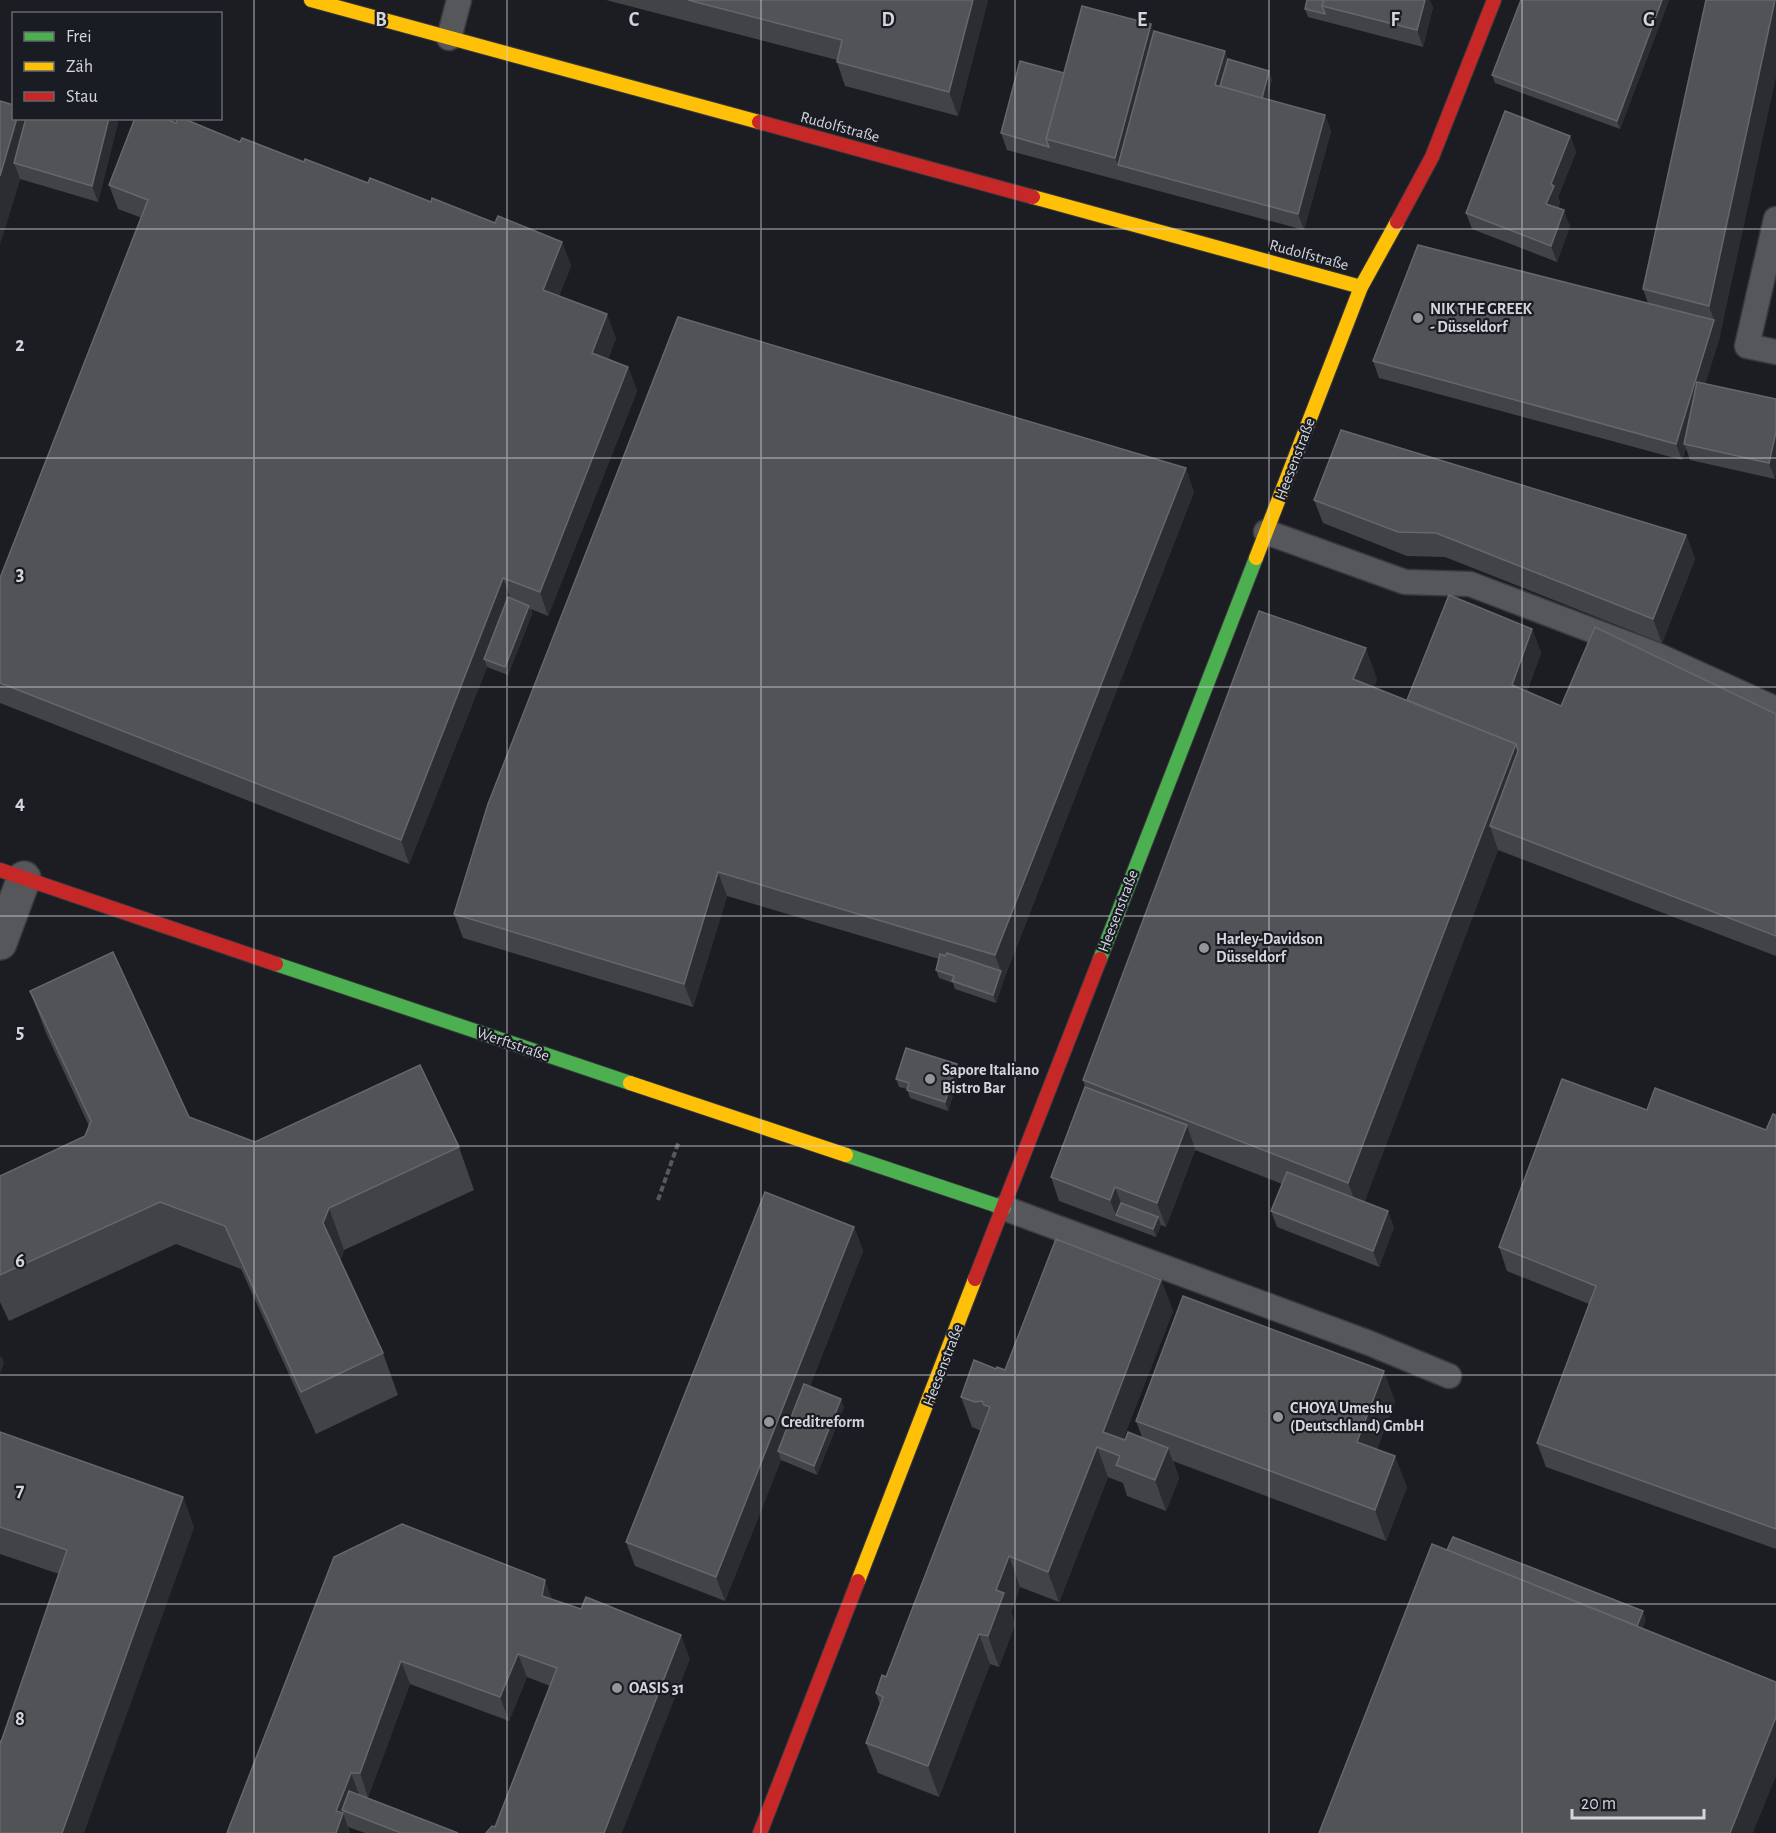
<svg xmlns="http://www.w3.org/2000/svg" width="1776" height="1833" font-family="'Alegreya Sans',sans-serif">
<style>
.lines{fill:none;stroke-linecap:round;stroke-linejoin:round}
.lane-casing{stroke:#38383d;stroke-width:27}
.street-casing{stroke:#38383d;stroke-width:36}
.fast-casing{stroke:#38383d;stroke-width:16}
.slow-casing{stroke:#38383d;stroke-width:16}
.jam-casing{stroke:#38383d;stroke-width:16}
.path{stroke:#58585c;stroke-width:4;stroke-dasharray:6 3;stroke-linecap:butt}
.lane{stroke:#56575b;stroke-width:24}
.street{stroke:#56575b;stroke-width:33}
.fast{stroke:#4caf50;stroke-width:14}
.slow{stroke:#ffc107;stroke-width:14}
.jam{stroke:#c62828;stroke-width:14}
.wall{fill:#414346}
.shaded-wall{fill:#2c2d31}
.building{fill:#515356;stroke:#66676b;stroke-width:1.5}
.grid{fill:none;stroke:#d5d6dc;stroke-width:1.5;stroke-opacity:0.55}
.poi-dot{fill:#94959b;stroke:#1a1c24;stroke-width:2}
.labels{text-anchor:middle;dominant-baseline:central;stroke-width:4.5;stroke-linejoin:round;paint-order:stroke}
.street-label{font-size:16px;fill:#d5d6dc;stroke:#1a1c24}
.poi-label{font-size:16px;font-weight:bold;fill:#d5d6dc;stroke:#1a1c24;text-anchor:start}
.grid-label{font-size:20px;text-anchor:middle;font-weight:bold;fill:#d5d6dc;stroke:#1a1c24;stroke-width:4.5;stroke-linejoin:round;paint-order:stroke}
</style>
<rect width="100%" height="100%" fill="#1c1d22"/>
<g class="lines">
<defs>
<g id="lane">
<polyline points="449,38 459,0"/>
<polyline points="1776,219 1747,346 1776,352"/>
<polyline points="1266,532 1405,582 1470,584 1657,655 1776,709"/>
<polyline points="1004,1208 1369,1343 1449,1376"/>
</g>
<polyline id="street" points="0,943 24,878"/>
<g id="fast">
<polyline points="1100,959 1256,558"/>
<polyline points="276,964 630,1083"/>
<polyline points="846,1155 1004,1208"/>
</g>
<g id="slow">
<polyline points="311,0 759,122"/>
<polyline points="1033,197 1361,287"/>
<polyline points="1256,558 1361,287 1397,222"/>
<polyline points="630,1083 846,1155"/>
<polyline points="858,1581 975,1279"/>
</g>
<g id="jam">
<polyline points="759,122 1033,197"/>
<polyline points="1397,222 1432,157 1494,0"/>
<polyline points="0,870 276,964"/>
<polyline points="975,1279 1100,959"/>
<polyline points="760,1833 858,1581"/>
</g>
</defs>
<use href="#lane" class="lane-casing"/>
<use href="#street" class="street-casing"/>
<use href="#fast" class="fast-casing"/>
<use href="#slow" class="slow-casing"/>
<use href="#jam" class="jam-casing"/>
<polyline class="path" points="658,1200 679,1141"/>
<use href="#lane" class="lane"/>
<use href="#street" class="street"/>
<use href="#fast" class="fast"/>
<use href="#slow" class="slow"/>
<use href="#jam" class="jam"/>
</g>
<g class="wall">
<polygon points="606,0 988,0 958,116 845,86 837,62 837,60"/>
<polygon points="1307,0 1433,7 1423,47 1308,17 1305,9"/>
<polygon points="1669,0 1620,129 1495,83 1492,75"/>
<polygon points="1706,0 1720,336 1705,384 1776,399 1775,479 1690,460 1686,448 1682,460 1379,378 1373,361 1648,303 1643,289"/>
<polygon points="1154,31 1228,59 1272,79 1267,99 1325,115 1331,131 1304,230 1007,150 1001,133 1064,73"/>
<polygon points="14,118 25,118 26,121 118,122 98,202 20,179 0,244"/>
<polygon points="176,123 240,142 368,183 431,202 495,223 562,242 571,266 559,296 616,338 608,359 628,367 637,391 548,616 531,609 532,614 508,675 487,667 409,864 0,703 0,578 142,218 118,209 109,185"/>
<polygon points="1570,136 1576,152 1558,197 1560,202 1558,208 1570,226 1557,262 1472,229 1466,213"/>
<polygon points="1194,492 1004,979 996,1003 955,989 953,983 939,978 936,970 939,959 727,896 693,1007 463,938 454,914"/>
<polygon points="1314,500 1686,535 1695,559 1662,643 1445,557 1407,556 1323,523"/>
<polygon points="1532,629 1541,653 1527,691 1561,706 1776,714 1776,956 1498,850 1364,1202 1394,1227 1379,1267 1277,1227 1271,1211 1282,1184 1195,1150 1166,1227 1161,1225 1156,1237 1059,1201 1051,1177 1085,1087 1083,1080 1377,679 1374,687 1407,700"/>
<polygon points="30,991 189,1117 255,1142 459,1147 474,1190 344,1250 340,1261 383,1353 398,1395 316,1434 241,1269 176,1244 9,1321 0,1302 0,1176 85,1136 89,1126 46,1033"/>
<polygon points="960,1072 948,1111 910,1098 907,1089 899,1087 896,1079"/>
<polygon points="1647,1110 1766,1130 1776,1115 1776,1549 1546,1467 1537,1443 1589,1304 1507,1271 1499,1247"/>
<polygon points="854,1227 863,1251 810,1386 844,1407 817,1475 781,1460 725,1601 635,1566 626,1542"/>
<polygon points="1161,1280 1173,1311 1123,1439 1142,1437 1136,1421 1395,1401 1377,1449 1407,1487 1386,1541 1173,1461 1179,1478 1166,1511 1127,1496 1123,1483 1108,1477 1059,1602 1020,1587 1011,1612 1015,1624 999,1667 990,1664 939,1797 878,1773 866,1743 880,1705 876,1693 886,1677 981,1431 972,1427 961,1397 996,1369 1005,1370"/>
<polygon points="0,1432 183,1497 194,1528 1,1742 59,1574 0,1554"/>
<polygon points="334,1557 552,1600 690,1659 495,1827 550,1686 527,1677 509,1721 410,1684 368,1797 366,1797 458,1833 365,1833 348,1827 350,1833 227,1833"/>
</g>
<g class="shaded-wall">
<polygon points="973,0 988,0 958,116 949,92"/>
<polygon points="1425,0 1430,0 1433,7 1423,47 1417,30"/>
<polygon points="1662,0 1669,0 1620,129 1617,121"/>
<polygon points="1775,0 1776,0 1776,77 1720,336 1687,444 1684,444 1686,448 1682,460 1676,444 1714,320 1709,306"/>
<polygon points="1151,24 1159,48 1118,165 1115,158"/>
<polygon points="1225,51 1231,67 1218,93 1215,85"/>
<polygon points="1269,71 1272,79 1263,113 1260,105"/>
<polygon points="1325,115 1331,131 1304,230 1298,214"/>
<polygon points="17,118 25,118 32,138 14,163 20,179 0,244 0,176"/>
<polygon points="109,118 116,118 118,122 98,202 92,186"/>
<polygon points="1570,136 1576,152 1558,197 1560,202 1552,220 1546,204 1551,184"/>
<polygon points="1564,210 1570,226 1557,262 1551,246"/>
<polygon points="562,242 571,266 552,313 543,290"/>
<polygon points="607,314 616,338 601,377 592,353"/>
<polygon points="628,367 637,391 548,616 540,592"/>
<polygon points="1776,432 1776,475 1775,479 1769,463"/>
<polygon points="1186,468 1194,492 1004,979 996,1003 993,995 1001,971 995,955"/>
<polygon points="1686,535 1695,559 1662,643 1653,619"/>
<polygon points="503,578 512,602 484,659 487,667 409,864 401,840"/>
<polygon points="529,606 532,614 508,675 505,667"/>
<polygon points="1532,629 1541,653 1521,709 1512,685"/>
<polygon points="1366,648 1377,679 1364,709 1353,679"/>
<polygon points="1516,744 1527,775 1490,826 1498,850 1360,1214 1348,1183"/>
<polygon points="718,872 727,896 693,1007 684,984"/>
<polygon points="957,1064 960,1072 948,1111 945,1102"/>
<polygon points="1187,1125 1195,1149 1166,1227 1157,1203"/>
<polygon points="1115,1187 1124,1211 1116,1215 1110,1200"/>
<polygon points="329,1208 344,1250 338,1266 323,1223"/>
<polygon points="1388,1211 1394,1227 1379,1267 1373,1251"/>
<polygon points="1158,1217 1161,1225 1156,1237 1153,1229"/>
<polygon points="854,1227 863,1251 783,1454 778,1451 781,1460 725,1601 716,1577"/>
<polygon points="1161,1280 1173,1311 1117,1455 1103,1432"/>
<polygon points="1,1355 4,1363 0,1374 0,1358"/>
<polygon points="1384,1371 1395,1401 1368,1473 1357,1442"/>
<polygon points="841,1399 844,1407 817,1475 814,1466"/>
<polygon points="1097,1447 1108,1477 1059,1602 1048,1572"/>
<polygon points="1168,1448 1179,1478 1166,1511 1155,1480"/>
<polygon points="1395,1456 1407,1487 1386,1541 1375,1510"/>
<polygon points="183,1497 194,1528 84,1833 62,1833"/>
<polygon points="1009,1556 1020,1587 1011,1612 1015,1624 999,1667 988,1636 996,1590"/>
<polygon points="545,1580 554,1604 542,1596"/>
<polygon points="1643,1611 1646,1620 1633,1651 1630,1643"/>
<polygon points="979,1634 990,1664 939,1797 928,1766"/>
<polygon points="681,1635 690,1659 622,1833 604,1833"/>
<polygon points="518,1654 527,1677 509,1721 500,1697"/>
<polygon points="401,1661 410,1684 368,1797 360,1773"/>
<polygon points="1776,1717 1776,1776 1753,1833 1730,1833"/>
<polygon points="351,1773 360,1797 342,1810 350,1833 336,1833 336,1811"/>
</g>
<g class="building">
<polygon points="688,0 973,0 949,92 837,62 842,40"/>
<polygon points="1307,0 1324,0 1322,6 1325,14 1305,9"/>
<polygon points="1324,0 1425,0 1417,30 1322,6"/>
<polygon points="1521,0 1662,0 1617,121 1492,75"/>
<polygon points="1706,0 1775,0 1709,306 1643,289"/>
<polygon points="1082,6 1151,24 1115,158 1046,139"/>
<polygon points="1154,31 1225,51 1215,85 1325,115 1298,214 1118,165"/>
<polygon points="1228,59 1269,71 1262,98 1220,86"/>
<polygon points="1020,61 1064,73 1046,139 1049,147 1001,133"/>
<polygon points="0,101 14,105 14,118 17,118 0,176"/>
<polygon points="1505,111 1570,136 1551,184 1554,186 1546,204 1564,210 1551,246 1466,213"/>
<polygon points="26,118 109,118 92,186 14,163"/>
<polygon points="135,118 164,118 176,123 178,118 182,118 240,142 242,138 304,162 305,159 368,183 370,178 431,202 432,198 495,223 498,216 562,242 543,290 607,314 592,353 628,367 540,592 503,578 401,840 0,683 0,578 148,200 109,185"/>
<polygon points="1418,245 1714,320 1676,444 1373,361"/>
<polygon points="678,317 1186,468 995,955 718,872 684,984 454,914 488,804"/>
<polygon points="1697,382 1776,399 1776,432 1769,463 1684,444"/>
<polygon points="1341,430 1686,535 1653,619 1436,533 1398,532 1314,500"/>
<polygon points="1449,595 1532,629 1512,685 1561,706 1595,627 1776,714 1776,936 1490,826 1518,751 1516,744 1407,700"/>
<polygon points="508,597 529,606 505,667 484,659"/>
<polygon points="1259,611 1366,648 1353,679 1516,744 1348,1183 1083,1080"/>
<polygon points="113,952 189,1117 255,1142 420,1065 459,1147 329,1208 323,1223 383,1353 301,1392 225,1226 160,1202 0,1275 0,1176 85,1136 91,1121 30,991"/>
<polygon points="947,953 1001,971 993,995 952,981 954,976 936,970 940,954 945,956"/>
<polygon points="906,1048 957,1064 945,1102 907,1090 909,1083 896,1079"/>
<polygon points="1562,1079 1647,1110 1655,1088 1766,1130 1773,1114 1776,1115 1776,1529 1537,1443 1596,1286 1499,1247"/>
<polygon points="1085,1087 1187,1125 1157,1203 1115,1187 1110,1200 1051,1177"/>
<polygon points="1287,1172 1388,1211 1373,1251 1271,1211"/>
<polygon points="765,1192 854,1227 716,1577 626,1542"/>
<polygon points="1121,1203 1158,1217 1153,1229 1116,1215"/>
<polygon points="1056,1239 1161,1280 1103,1432 1125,1440 1128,1432 1168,1448 1155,1480 1116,1465 1120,1456 1097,1447 1048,1572 1009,1556 996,1590 1004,1593 988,1636 979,1634 928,1766 866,1743 883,1697 876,1693 882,1675 886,1677 990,1407 984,1405 982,1401 975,1402 961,1397 974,1360 996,1369 997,1367 1005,1370"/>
<polygon points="1183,1296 1384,1371 1357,1442 1395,1456 1375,1510 1136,1421"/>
<polygon points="804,1384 841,1399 814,1466 778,1451"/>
<polygon points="0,1432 183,1497 62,1833 0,1833 0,1741 1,1742 67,1550 0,1527"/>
<polygon points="402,1524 545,1580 542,1596 581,1609 586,1597 681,1635 604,1833 486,1833 492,1826 495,1827 557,1668 518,1654 500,1697 401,1661 360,1773 351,1773 336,1811 343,1813 336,1833 227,1833 334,1557"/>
<polygon points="1453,1537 1643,1611 1637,1626 1447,1550"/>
<polygon points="1432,1544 1776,1682 1776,1717 1730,1833 1319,1833"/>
<polygon points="349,1791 458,1833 401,1833 342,1810"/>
</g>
<path class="grid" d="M254,0V1833M507,0V1833M761,0V1833M1015,0V1833M1269,0V1833M1522,0V1833M0,229H1776M0,458H1776M0,687H1776M0,916H1776M0,1146H1776M0,1375H1776M0,1604H1776"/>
<g class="poi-dot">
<circle cx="1418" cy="318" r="6"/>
<circle cx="1204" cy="948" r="6"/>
<circle cx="930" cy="1079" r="6"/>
<circle cx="1278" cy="1417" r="6"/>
<circle cx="769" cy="1422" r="6"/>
<circle cx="617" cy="1688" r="6"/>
</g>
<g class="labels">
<g class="street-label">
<text transform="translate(840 127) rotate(15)">Rudolfstraße</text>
<text transform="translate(1309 255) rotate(15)">Rudolfstraße</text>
<text transform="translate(1295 459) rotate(-69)">Heesenstraße</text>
<text transform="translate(1118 911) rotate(-69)">Heesenstraße</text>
<text transform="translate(513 1044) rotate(19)">Werftstraße</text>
<text transform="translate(943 1365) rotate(-69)">Heesenstraße</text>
</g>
<g class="poi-label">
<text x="1430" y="309">NIK THE GREEK<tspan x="1430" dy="18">- Düsseldorf</tspan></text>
<text x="1216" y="939">Harley-Davidson<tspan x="1216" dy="18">Düsseldorf</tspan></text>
<text x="942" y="1070">Sapore Italiano<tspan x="942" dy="18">Bistro Bar</tspan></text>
<text x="1290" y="1408">CHOYA Umeshu<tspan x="1290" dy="18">(Deutschland) GmbH</tspan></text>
<text x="781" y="1422">Creditreform</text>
<text x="629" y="1688">OASIS 31</text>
</g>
</g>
<g class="grid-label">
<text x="381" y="26">B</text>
<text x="634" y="26">C</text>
<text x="888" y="26">D</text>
<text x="1142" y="26">E</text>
<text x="1395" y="26">F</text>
<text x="1649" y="26">G</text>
<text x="20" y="351">2</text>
<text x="20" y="580">3</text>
<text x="20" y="809">4</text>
<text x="20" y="1038">5</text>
<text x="20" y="1267">6</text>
<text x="20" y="1496">7</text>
<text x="20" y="1725">8</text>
</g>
<rect x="12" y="12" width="210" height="108" fill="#1a1c24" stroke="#65666e" stroke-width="1.5"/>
<rect x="24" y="32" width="30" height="9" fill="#4caf50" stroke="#65666e" stroke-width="1.5"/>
<text x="66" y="42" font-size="18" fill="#d5d6dc">Frei</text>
<rect x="24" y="62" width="30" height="9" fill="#ffc107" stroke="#65666e" stroke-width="1.5"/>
<text x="66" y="72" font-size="18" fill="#d5d6dc">Zäh</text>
<rect x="24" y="92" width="30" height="9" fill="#c62828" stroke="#65666e" stroke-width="1.5"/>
<text x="66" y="102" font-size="18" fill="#d5d6dc">Stau</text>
<path d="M1572 1809v9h132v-9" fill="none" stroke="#d5d6dc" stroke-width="3"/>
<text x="1581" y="1809" font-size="18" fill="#d5d6dc" stroke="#1a1c24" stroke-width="4.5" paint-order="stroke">20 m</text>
</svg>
